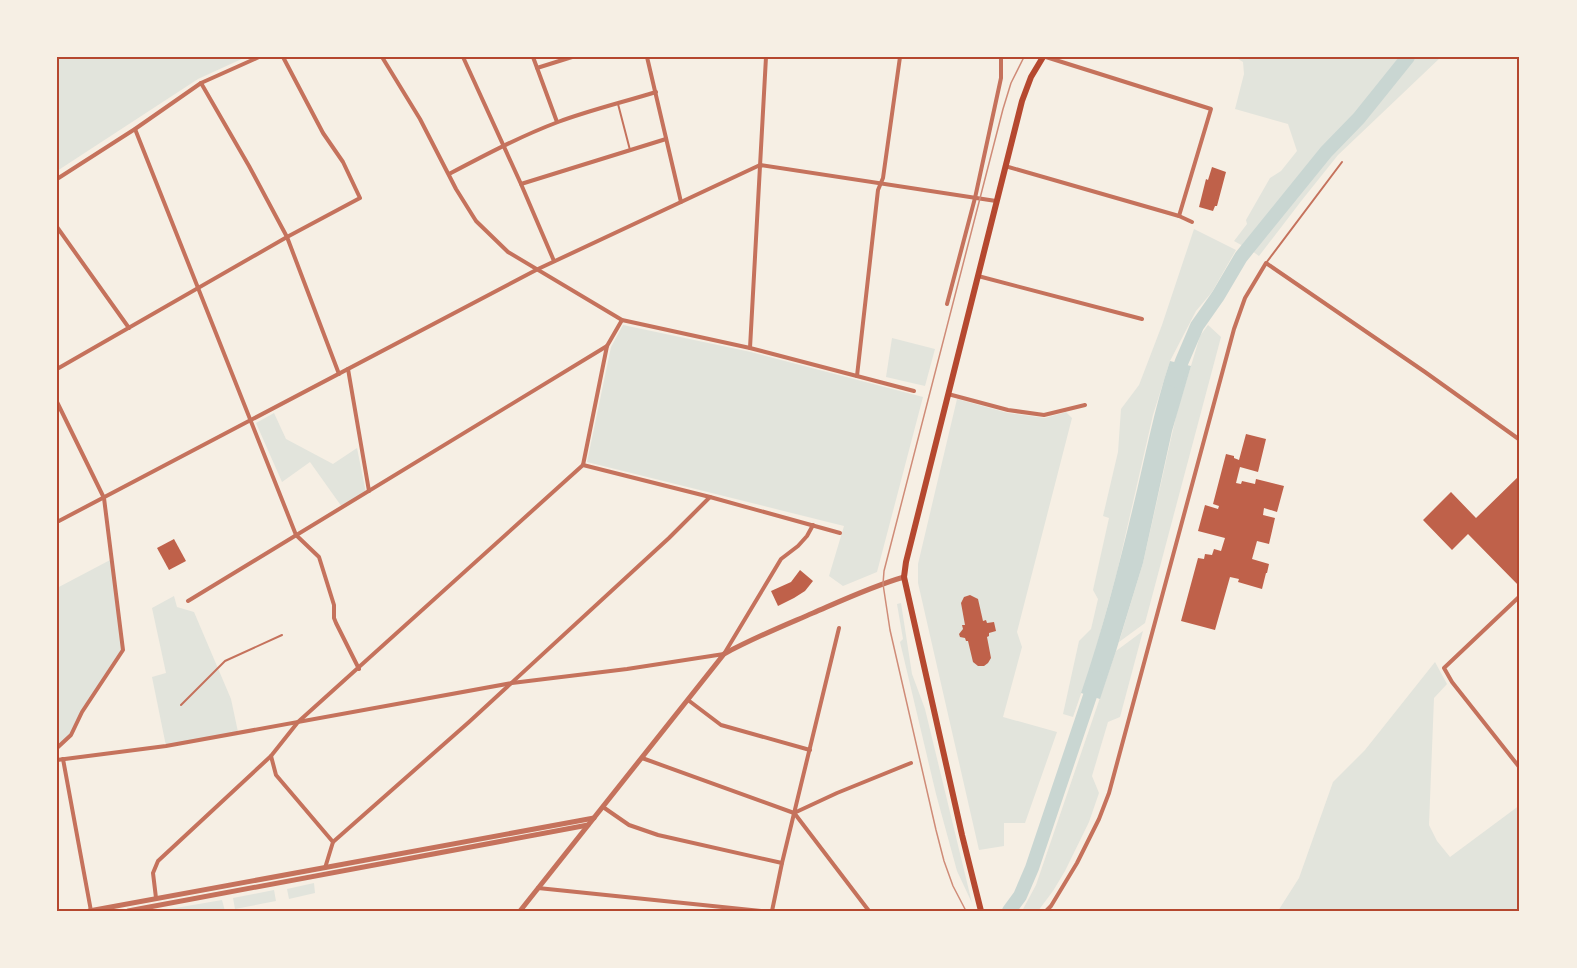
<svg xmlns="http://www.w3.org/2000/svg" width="1577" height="968" font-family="'Roboto Serif',serif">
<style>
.green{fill:#e2e4dc}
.water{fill:#c9d6d2}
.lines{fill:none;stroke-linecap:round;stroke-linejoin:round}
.river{stroke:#c9d6d2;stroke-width:14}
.building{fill:#bf614a}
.service{stroke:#c5725c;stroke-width:2}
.minor{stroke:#c5725c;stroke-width:4}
.tertiary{stroke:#c5725c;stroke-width:5}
.secondary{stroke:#b5482f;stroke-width:6}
.tram{stroke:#cf8b77;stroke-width:1.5}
.neatline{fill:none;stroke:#b5482f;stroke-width:2}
</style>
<rect width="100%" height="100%" fill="#f6efe4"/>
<g class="green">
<polygon points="57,57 246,57 198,79 57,171"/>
<polygon points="1235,57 1403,57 1368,102 1322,151 1243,246 1234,241 1247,224 1246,220 1270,178 1281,171 1297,151 1288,124 1235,109 1244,74 1243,62"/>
<path d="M1413,57H1441L1338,155L1302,200L1259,256L1252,251C1278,217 1305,184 1333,151C1360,120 1389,91 1413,57Z"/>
<polygon points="1194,229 1236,250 1212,292 1196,311 1170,361 1153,415 1117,572 1094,656 1073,717 1063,714 1079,641 1091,629 1098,599 1093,590 1109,518 1103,516 1118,452 1121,409 1139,385 1162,325"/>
<polygon points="623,325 751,352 923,397 877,572 843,586 829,576 844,526 587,462 611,347"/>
<polygon points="1208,325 1221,337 1145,623 1119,642 1143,563 1177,412 1200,336"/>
<polygon points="892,338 935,349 925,386 886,377"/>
<polygon points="957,399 1008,413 1045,418 1066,412 1072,418 1017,632 1022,647 1003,717 1057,732 1025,823 1004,823 1004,846 979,850 918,583 918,564"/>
<polygon points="274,413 286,439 333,464 357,448 366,493 342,507 310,462 282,482 256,423"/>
<polygon points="112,559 123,650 82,712 71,735 57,748 57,588"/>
<polygon points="174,596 177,607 194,612 231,699 238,732 166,746 152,677 166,673 152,608"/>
<polygon points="901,603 912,674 925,709 972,903 957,871 936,794 900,642 903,639 897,604"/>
<polygon points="1143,631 1120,717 1108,722 1092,776 1099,793 1089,822 1065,871 1053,891 1038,911 1022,911 1036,885 1116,651"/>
<polygon points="1435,662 1447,684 1434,698 1429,825 1437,841 1450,857 1520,805 1520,911 1278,911 1299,878 1333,782 1365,750"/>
<polygon points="314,883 315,893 289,899 287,889"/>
<polygon points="274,890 276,901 235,909 233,898"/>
<polygon points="222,900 225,911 158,911"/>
</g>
<path class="water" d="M1170,361L1191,366L1172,431L1143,563L1116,651L1100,699L1081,693C1102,632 1118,570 1133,507C1145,458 1154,409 1170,361Z"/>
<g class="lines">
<g class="river">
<polyline points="1175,381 1182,361 1197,326 1218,296 1241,257 1326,152 1359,118 1408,57"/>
<polyline points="1009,911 1020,896 1032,868 1096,678"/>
</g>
</g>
<g class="building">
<polygon points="1212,167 1226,172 1217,206 1215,206 1213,211 1199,207 1206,179 1208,180"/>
<polygon points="1246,434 1266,439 1258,472 1240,467 1236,483 1241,484 1242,481 1255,484 1256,479 1284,486 1277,512 1264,508 1263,515 1275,518 1269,544 1257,541 1252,559 1269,564 1267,573 1266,573 1262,589 1238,582 1239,579 1230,577 1215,630 1181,621 1198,558 1204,559 1205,554 1212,555 1214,549 1221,551 1225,538 1198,531 1205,505 1218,509 1219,506 1213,504 1226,454 1234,456 1234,458 1239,460"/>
<polygon points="1520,475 1520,587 1468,534 1452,550 1423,520 1451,492 1476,518"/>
<polygon points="174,539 186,561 169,570 157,548"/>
<polygon points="800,570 813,581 805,591 794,598 778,606 771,591 791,582"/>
<polygon points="970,595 978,599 983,621 986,620 987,623 994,622 996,631 989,633 989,636 987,637 991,658 988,663 984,666 978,666 973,662 968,641 966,641 965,638 960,637 959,634 963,629 962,625 965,625 961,603 964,597"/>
</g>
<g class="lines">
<g class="service">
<polyline points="618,104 630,150"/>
<polyline points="1266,263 1342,162"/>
<polyline points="181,705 225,661 282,635"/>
</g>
<g class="minor">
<polyline points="382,57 420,119 456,189 476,221 508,252 622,320 750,348 914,391"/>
<polyline points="463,57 521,184 554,261"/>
<polyline points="533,57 557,122"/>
<polyline points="647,57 681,202"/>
<polyline points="1046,57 1211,109 1179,216"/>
<polyline points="537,68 572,57"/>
<polyline points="201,83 249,166 287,237 339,374"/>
<polyline points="135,129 296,535 319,557 334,605 334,618 336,623 359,669"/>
<polyline points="1005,166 1179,216 1192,222"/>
<path d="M449,174C485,155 521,136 558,122C590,110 624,102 656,92"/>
<polyline points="57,179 135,129 201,83 259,57"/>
<polyline points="521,184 666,139"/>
<polyline points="57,227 129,328"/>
<polyline points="978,276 1142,319"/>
<polyline points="947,304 975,198 1001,78 1001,57"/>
<polyline points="750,348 766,57"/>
<polyline points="57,369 287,237 360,198 343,162 323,133 283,57"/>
<polyline points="348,369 369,491"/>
<polyline points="857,376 878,190 883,178 900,57"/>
<polyline points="948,394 1008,410 1044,415 1085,405"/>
<polyline points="57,402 104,498 123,650 82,712 71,735 57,748"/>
<polyline points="583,465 710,497 840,533"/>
<polyline points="583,465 607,346 622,320"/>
<polyline points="57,522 538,269 760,165 996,201"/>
<polyline points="1520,596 1444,668 1452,682 1520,768"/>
<polyline points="188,601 607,346"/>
<polyline points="688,700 721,725 810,750"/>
<polyline points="271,756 276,775 333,842"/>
<polyline points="642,758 794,813 837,793 911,763"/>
<polyline points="63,759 91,911"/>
<polyline points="57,760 166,746 512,683 627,669 724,654 781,559 798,546 807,536 813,525"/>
<polyline points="603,807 629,825 658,835 782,863"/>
<polyline points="795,814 869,911"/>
<polyline points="325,868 333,842 469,722 669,538 710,497"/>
<polyline points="538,888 761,911"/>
<polyline points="156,898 153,873 158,861 271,756 298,722 583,465"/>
<polyline points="772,911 782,863 839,628"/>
<polyline points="1046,911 1051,906 1077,863 1099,819 1109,793 1234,329 1245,298 1266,263 1425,372 1520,440"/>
</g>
<g class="tertiary">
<polyline points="89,911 594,818"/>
<polyline points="128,911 588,825"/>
<path d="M520,911L724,654C753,638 783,626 813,613C843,600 873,586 904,577"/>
</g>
<polyline class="secondary" points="981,911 962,835 904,577 906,562 1022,101 1031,77 1043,57"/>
<polyline class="tram" points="966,911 953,886 944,861 936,830 890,630 883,584 884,571 1003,109 1011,83 1024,57"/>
</g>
<rect width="1577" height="968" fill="none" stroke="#f6efe4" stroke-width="117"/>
<rect x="58" y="58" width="1460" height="852" class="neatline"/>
</svg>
